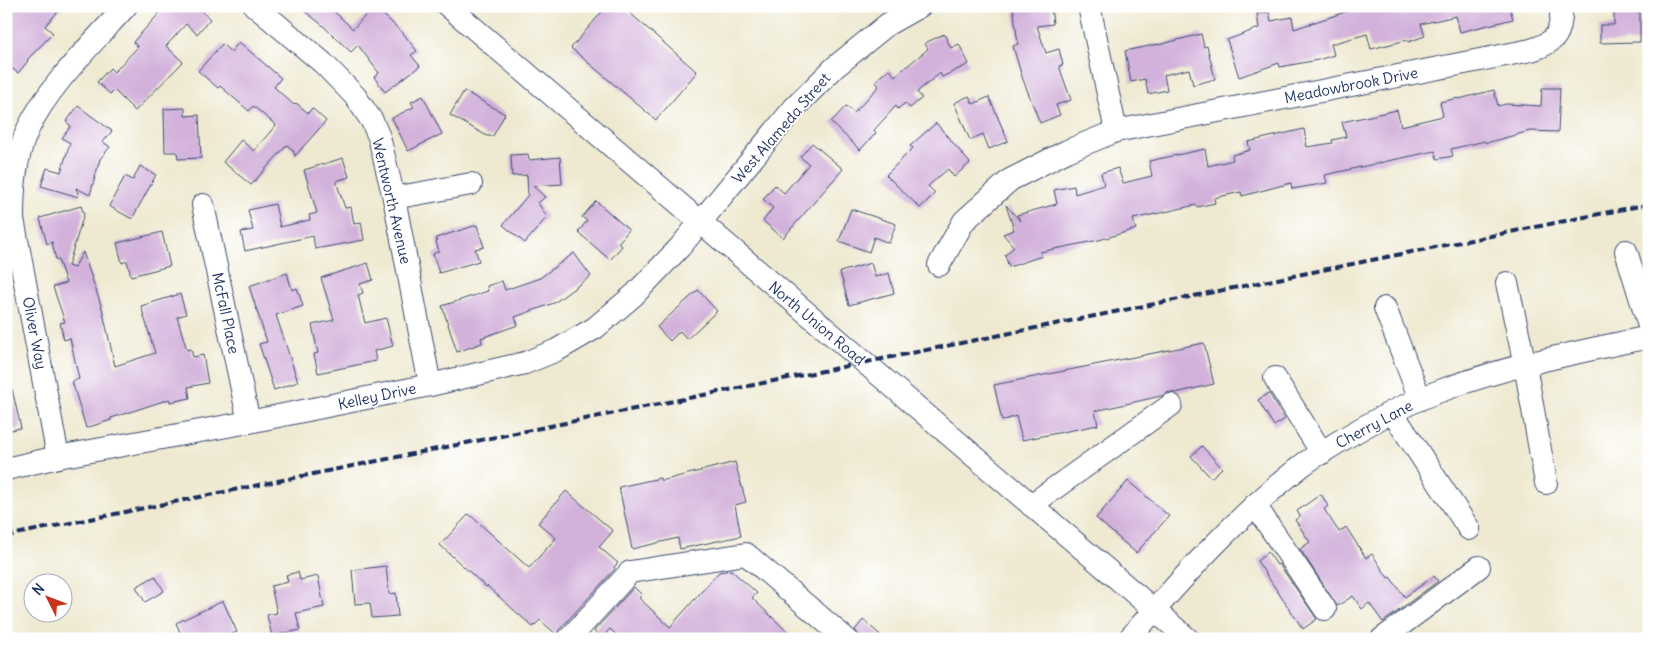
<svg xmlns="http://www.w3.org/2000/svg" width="1655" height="645" font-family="Delius,sans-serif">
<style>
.building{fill:#d2b1da}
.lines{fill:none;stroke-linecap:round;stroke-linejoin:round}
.minor-casing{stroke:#3b4b6f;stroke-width:24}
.minor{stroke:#fff;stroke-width:22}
.rail{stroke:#1b2f5e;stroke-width:4;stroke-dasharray:8 4;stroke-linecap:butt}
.labels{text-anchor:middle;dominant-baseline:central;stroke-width:4;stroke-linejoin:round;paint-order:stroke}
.street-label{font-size:15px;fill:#1b2f5e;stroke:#fff}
</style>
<rect width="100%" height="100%" fill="#fff"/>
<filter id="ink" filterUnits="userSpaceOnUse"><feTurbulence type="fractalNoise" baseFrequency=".02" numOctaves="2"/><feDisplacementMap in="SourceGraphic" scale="10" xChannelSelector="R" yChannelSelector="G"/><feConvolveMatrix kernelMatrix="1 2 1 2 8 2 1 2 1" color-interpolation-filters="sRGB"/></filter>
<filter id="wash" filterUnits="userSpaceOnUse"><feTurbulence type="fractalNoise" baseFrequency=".0096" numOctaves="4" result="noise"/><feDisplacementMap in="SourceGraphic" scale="20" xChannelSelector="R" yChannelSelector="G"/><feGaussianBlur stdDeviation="1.12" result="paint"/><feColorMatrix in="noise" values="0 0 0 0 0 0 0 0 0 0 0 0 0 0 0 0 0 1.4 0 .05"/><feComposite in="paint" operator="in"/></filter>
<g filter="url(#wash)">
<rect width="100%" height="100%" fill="#eee9d0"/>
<g id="blocks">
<g class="building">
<polygon points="16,6 63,6 45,26 53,33 27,60 28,61 18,73 13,69 6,76 6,17"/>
<polygon points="166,6 196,6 210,19 197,34 186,24 166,46 183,62 135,111 114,90 110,94 97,82 110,68 114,72 138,47 133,42"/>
<polygon points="298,6 328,6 353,29 374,6 403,33 417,51 411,55 420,66 385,92 374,77 379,73 358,45 351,52 321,24"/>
<polygon points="607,6 622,6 697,72 656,120 571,48"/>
<polygon points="1013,6 1051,6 1053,24 1037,26 1046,53 1059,49 1063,65 1059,66 1071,100 1056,105 1060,115 1040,123 1022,77 1013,46 1018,44"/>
<polygon points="1347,6 1509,6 1513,19 1460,32 1456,16 1421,24 1425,36 1408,42 1407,40 1371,49 1367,34 1331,44 1334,55 1318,60 1280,67 1279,63 1239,77 1227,40 1259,28 1257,14 1269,12 1271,21 1292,17 1294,29 1348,11"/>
<polygon points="1614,12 1640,12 1640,42 1600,43 1600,25 1614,25"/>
<polygon points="944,34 951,48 959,44 969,64 942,77 940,73 917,92 922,98 910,108 905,103 898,109 896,106 874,130 876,133 860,150 831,122 846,106 854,113 879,86 875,81 889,69 895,76 928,49 925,43"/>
<polygon points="1201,34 1204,47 1207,46 1215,79 1193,85 1189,69 1164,75 1167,90 1148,94 1145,79 1131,82 1125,51 1158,44 1158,45"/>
<polygon points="239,42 281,78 274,87 294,105 296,103 308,113 312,108 326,121 295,156 293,150 287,145 251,185 223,162 241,140 254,151 276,125 253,106 249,111 220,86 218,88 198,71 222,44 231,52"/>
<polygon points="1542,88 1560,88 1558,132 1530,131 1486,143 1485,141 1451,149 1453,156 1437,159 1435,151 1388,161 1325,175 1327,183 1292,189 1291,183 1242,196 1241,192 1214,198 1215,203 1197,207 1196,205 1133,219 1136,229 1099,240 1040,252 1042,256 1009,267 1005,255 1014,247 1003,234 1014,230 1006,205 1020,221 1017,215 1057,204 1054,190 1074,186 1075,194 1104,185 1101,173 1118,168 1123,183 1152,176 1149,161 1205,149 1208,166 1233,160 1232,155 1250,150 1248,142 1304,129 1307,147 1333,143 1332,140 1346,137 1342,122 1397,110 1401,126 1443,116 1440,102 1459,98 1459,99 1494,90 1498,106 1506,104 1541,106"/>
<polygon points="464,91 505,114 493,136 487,136 450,115"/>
<polygon points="423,96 442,134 408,151 392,118 414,107 411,102"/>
<polygon points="969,96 973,104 989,97 1008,141 989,149 983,134 970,140 954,103"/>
<polygon points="78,106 112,131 103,142 110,147 100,159 90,195 76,188 79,197 41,186 47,168 61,172 70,143 62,138 71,126 66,122"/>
<polygon points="185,108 185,116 199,115 201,158 178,159 177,152 165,152 164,109"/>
<polygon points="936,123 970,163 954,177 948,169 928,186 935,193 920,208 886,175 913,148 910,146"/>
<polygon points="812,143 843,169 783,238 763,221 773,208 763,199 775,185 784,193 809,164 800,157"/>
<polygon points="528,154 529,160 560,157 562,184 533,186 545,197 538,203 547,217 525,243 503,225 528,195 527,175 512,176 511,155"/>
<polygon points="343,158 349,177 336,181 345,208 351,207 354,224 361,222 364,240 315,249 313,236 245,251 241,232 253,230 248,210 275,204 280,227 310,220 309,215 317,213 304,170"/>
<polygon points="140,166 156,175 132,219 109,206 125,176 133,180"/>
<polygon points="596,201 629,230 618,243 622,246 610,260 578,232 587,221 582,217"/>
<polygon points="81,206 84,214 68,266 74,268 83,252 102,308 115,366 155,353 141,306 180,294 186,314 177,317 187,350 191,349 193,357 203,355 208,383 188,387 190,398 170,402 170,399 111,418 111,420 86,428 72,381 79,379 70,338 64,340 60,323 65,322 53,287 66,283 58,259 56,260 52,242 47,244 40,218"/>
<polygon points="851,209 896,224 889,243 874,237 869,252 839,241"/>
<polygon points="477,225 484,247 475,249 479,261 439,273 433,254 439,251 436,242 437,241 436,238"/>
<polygon points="162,232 170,266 131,276 127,261 122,263 117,243"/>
<polygon points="574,253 591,276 554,303 515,317 518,325 481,338 482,343 457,352 442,306 488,291 487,286 502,281 505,290 540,278"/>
<polygon points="368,263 373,280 360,284 363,293 358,295 365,323 386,318 393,346 374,351 376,361 318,373 314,354 318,353 312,325 334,320 321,278"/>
<polygon points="871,263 875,277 889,273 894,293 849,305 840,272"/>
<polygon points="287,273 292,290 297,288 303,306 276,315 298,382 274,390 259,344 267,342 249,286"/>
<polygon points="698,290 717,311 687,339 680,331 670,341 657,327"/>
<polygon points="1204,343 1214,384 1175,393 1169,392 1161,396 1095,411 1098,425 1022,440 1016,416 1002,421 994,385"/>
<polygon points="12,389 21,428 6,431 6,390"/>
<polygon points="1269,393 1285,419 1274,426 1258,400"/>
<polygon points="1202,446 1222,468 1211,478 1191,456"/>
<polygon points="735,462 746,502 735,505 741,536 680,549 678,538 632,549 619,487 660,478 661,481"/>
<polygon points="1128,481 1169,516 1136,553 1096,518"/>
<polygon points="566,491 613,531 599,547 618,563 614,567 615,569 559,630 557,635 540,620 533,627 487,586 486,587 440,545 469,514 529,568 556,538 538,523"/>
<polygon points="1321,494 1328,506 1324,509 1339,532 1346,527 1366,558 1372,554 1388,578 1390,577 1405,597 1434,576 1438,581 1383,622 1369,603 1362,609 1353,596 1337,606 1300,549 1310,542 1295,520 1300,516 1297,511"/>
<polygon points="1268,552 1277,565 1279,564 1317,619 1303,629 1257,561"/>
<polygon points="386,566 389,594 396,593 398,616 372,618 370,603 355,604 352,570"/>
<polygon points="731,570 757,593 752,598 795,639 621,639 610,629 601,639 594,631 634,587 642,595 639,598 670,627 719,572"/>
<polygon points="298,572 300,580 318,576 324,607 296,613 300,630 272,636 267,615 277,613 271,586 288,582 286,575"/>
<polygon points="155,576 164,591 145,602 136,587"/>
<polygon points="223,601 237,632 222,639 183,639 176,623"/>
<polygon points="863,620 885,639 862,639 855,630"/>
</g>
</g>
</g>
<g filter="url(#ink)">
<use href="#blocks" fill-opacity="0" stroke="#3b4b6f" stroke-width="1"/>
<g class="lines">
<defs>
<g id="minor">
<polyline points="255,6 323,63 355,96 372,121 379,137 394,198 430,385"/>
<polyline points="448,6 1188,639"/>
<polyline points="1089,6 1116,131"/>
<polyline points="394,198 471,184"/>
<polyline points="203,205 249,422"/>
<polyline points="1626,251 1649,326"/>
<path d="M939,265L964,221L1010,180L1067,151L1116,131L1531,50C1557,42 1562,33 1561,6"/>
<polyline points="1507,283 1525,365 1546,483"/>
<polyline points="1385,308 1420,399"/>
<polyline points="1275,378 1322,453"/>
<polyline points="1392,412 1469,529"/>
<path d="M58,457L13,219C13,189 15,157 28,129C48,86 94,42 126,6"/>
<polyline points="6,469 58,457 249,422 430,385 525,363 557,350 595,328 634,295 680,247 794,108 835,67 888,24 920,6"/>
<polyline points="1031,505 1171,405"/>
<polyline points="1255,505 1325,609"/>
<polyline points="569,639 630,572 746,554 846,639"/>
<path d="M1129,639C1182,578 1236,517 1300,467C1311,458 1323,452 1335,444C1368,424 1403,404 1440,391C1507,366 1578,352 1649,337"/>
<polyline points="1382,639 1479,567"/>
</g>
</defs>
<use href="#minor" class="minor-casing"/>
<use href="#minor" class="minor"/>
<polyline class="rail" points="6,536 1649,204"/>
</g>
</g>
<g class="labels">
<g class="street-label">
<text transform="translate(1351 85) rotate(-11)">Meadowbrook Drive</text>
<text transform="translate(781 128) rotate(-49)">West Alameda Street</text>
<text transform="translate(392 201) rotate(77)">Wentworth Avenue</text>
<text transform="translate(226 313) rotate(78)">McFall Place</text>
<text transform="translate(817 323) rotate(40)">North Union Road</text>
<text transform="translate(35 333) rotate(79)">Oliver Way</text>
<text transform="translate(377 396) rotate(-12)">Kelley Drive</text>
<text transform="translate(1374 424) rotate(-28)">Cherry Lane</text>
</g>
</g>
<rect width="1655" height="645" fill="none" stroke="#fff" stroke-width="25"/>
<g transform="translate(48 598) rotate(312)"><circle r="24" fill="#ffffff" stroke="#a4acbf"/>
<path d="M0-4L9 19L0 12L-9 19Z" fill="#c8321e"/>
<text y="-8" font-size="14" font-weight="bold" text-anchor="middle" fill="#1b2f5e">N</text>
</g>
</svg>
